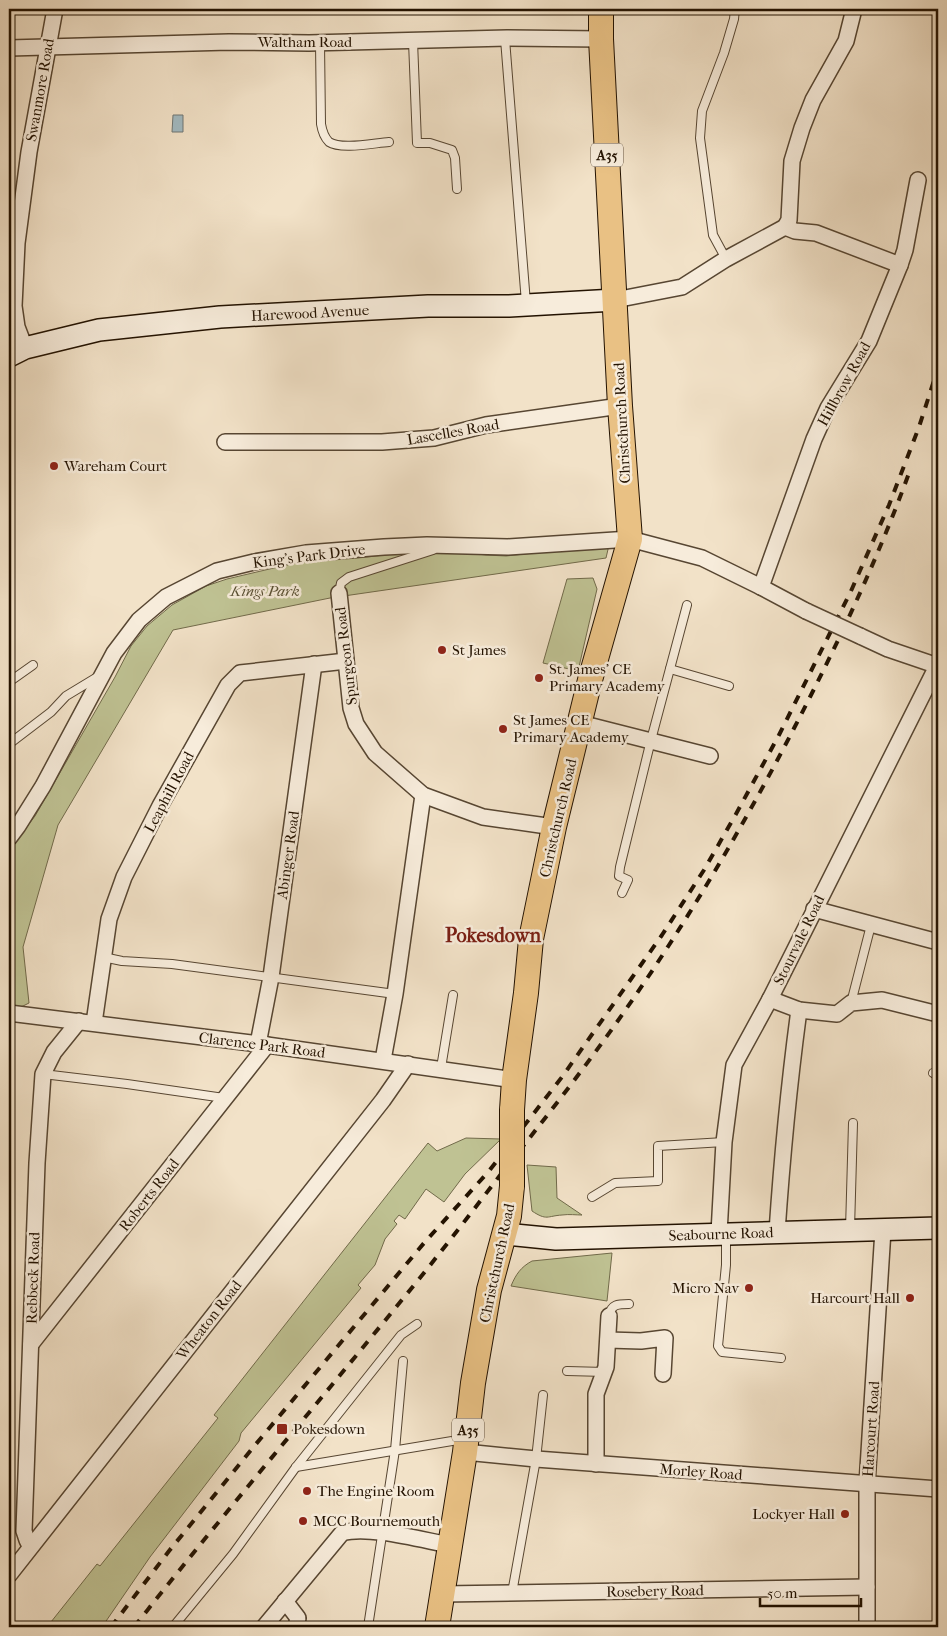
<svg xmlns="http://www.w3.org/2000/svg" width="947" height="1636" font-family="'IM FELL French Canon',serif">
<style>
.green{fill:#bfc293;stroke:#716a4a}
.water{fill:#a2bac1;stroke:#6f7774}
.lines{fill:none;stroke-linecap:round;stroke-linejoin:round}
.lane-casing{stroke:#574632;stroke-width:10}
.street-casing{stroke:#574632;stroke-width:18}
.secondary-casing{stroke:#231200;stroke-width:24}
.primary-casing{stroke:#231200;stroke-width:26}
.lane{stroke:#f7ecdb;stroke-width:8}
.street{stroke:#f7ecdb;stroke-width:15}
.secondary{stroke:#f7ecdb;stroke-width:21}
.primary{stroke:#e9c184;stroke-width:24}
.rail{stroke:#231200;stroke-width:4;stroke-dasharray:9 9;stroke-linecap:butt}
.street-bridge-casing{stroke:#574632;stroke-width:18;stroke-linecap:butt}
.primary-bridge-casing{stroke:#231200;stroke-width:26;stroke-linecap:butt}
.street-bridge{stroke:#f7ecdb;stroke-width:15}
.primary-bridge{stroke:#e9c184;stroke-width:24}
.poi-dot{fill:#8f2418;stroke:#f7ecdb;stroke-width:2}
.labels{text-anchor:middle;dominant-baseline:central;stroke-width:5;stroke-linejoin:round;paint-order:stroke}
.shield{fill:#f7ecdb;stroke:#635342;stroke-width:1}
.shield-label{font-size:14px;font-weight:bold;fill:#231200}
.street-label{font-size:15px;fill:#231200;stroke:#f7ecdb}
.poi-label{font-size:15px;fill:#231200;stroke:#f7ecdb;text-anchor:start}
.park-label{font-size:15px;font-style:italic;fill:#5a5033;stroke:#f7ecdb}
.district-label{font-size:20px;font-weight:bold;fill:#7a1f14;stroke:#f7ecdb}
</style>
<rect width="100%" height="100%" fill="#f2e2c8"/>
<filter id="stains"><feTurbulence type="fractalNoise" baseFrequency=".004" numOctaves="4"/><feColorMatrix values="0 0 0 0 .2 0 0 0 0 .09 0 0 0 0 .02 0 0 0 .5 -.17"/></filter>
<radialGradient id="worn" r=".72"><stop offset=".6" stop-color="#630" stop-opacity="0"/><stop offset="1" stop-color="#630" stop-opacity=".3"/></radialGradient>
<g class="green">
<polygon points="609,545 606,558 330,598 173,630 58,825 23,947 29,1003 9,1013 9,850 35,816 115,677 131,646 147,626 172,605 206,586 227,579 295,563 358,558 437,549 486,555 506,556"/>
<polygon points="593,578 597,589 578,671 543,663 567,579"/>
<polygon points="466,1138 501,1139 465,1174 444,1202 426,1189 405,1219 399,1215 394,1221 397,1224 385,1239 375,1265 358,1285 361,1288 241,1433 239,1441 150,1557 102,1627 47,1627 97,1564 100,1566 218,1418 214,1415 428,1143 437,1151"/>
<path d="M527,1165L556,1167L557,1198L582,1215C576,1215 569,1214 562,1215C547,1216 547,1221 532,1211Z"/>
<path d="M612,1253L607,1301L511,1286C516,1274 521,1267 532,1261Z"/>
</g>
<polygon class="water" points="173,115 183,115 183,132 172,132"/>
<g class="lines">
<defs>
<g id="lane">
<polyline points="505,39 526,303"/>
<polyline points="413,41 417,143 430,143 452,150 455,158 457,189"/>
<path d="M320,43L321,124C322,130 324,137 329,142C341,150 374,143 389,142"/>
<polyline points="726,259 713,235 700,138 702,111 724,53 734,19 735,9"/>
<polyline points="339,593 341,583 349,577 433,550"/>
<polyline points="670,669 729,686"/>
<polyline points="9,682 33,665"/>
<polyline points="9,744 51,712 66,696 99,676"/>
<polyline points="622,893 628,880 619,876 620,867 651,740 687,605"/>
<polyline points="103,957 122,961 172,964 395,994"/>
<polyline points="851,1003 871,925"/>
<polyline points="441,1068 453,995"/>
<polyline points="933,1073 938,1075"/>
<polyline points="43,1074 127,1084 224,1098"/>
<polyline points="592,1197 615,1183 658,1181 658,1146 724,1142"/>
<polyline points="850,1229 853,1123"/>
<polyline points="728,1235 726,1244 726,1265 718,1346 722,1352 781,1358"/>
<path d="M609,1316C611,1304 618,1304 629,1304"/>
<polyline points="567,1371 605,1372"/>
<polyline points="296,1467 464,1439"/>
<polyline points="512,1593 536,1459 543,1395"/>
<polyline points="173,1627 233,1554 296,1467 401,1335 417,1324"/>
<polyline points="368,1627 395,1450 403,1361"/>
</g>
<g id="street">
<polyline points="9,48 229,42 309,43 507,38 601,39"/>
<polyline points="785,227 795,231 816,233 900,265"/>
<polyline points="615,300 682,287 726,259 785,227 789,220 792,161 802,128 813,100 846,41 854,9"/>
<polyline points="25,348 17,327 14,306 17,243 29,152 55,9"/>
<polyline points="225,442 382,442 434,438 486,425 620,406"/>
<polyline points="761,587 814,439 828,408 869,341 900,265 905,250 918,180"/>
<polyline points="339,593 351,708 356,724 375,753 423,795 483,817 554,827"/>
<polyline points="860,636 888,649 938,666"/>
<polyline points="580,723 710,756"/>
<polyline points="9,838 18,826 43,786 114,653 139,620 166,597 217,571 254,562 306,553 384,547 427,545 508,547 630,539 702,558 761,587 806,611"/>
<polyline points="814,909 938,942"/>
<polyline points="770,999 799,1010 837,1014 851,1003 882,1000 938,1014"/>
<polyline points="9,1013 267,1045 514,1080"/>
<polyline points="94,1023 109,919 124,877 160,806 228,685 240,673 346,661"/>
<polyline points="258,1044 271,977 314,664"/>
<polyline points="383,1060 395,994 423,795"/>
<path d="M777,1232C782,1158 789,1084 799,1010"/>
<polyline points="719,1233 724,1142 734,1065 770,999 938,664"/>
<polyline points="608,1340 641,1341 665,1338 663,1374"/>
<polyline points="31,1344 267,1045"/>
<polyline points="465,1452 536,1459 938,1489"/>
<polyline points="596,1464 596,1394 606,1367 609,1316"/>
<polyline points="30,1546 27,1540 24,1531 37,1163 43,1074 54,1052 79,1021"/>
<polyline points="9,1575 383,1100 408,1064"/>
<polyline points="442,1594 867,1587"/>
<polyline points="285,1601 298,1618 296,1627"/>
<path d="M264,1627L342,1533C367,1525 422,1540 449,1545"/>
<polyline points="867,1627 867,1484 883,1230"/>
</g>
<g id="secondary">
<polyline points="9,356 25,348 99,330 220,317 428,306 509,306 615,300"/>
<polyline points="505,1234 556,1239 938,1228"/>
</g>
<g id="primary">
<polyline points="512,1110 514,1080 526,993 531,939 554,827 590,680 630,539 620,406 601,39 601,9"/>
<polyline points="437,1627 465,1452 473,1383 489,1290 509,1216 512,1186"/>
</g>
</defs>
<use href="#lane" class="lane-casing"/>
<use href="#street" class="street-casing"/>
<use href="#secondary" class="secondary-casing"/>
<use href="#primary" class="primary-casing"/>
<use href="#lane" class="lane"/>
<use href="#street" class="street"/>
<use href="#secondary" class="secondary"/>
<use href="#primary" class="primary"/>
<g class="rail">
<polyline points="111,1627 169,1551 256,1444 424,1243 489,1171 562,1077 662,935 704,870 736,814 779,735 851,591 889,505 919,427 938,368"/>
<path d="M134,1627C221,1517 312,1410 401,1301C435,1260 468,1217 501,1174C543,1121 585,1068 624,1012C694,912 755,806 810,697C847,624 881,550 909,473"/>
</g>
<defs>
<polyline id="street-bridge" points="806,611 860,636"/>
<polyline id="primary-bridge" points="512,1186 512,1110"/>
</defs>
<use href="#street-bridge" class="street-bridge-casing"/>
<use href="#primary-bridge" class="primary-bridge-casing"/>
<use href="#street-bridge" class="street-bridge"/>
<use href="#primary-bridge" class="primary-bridge"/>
</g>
<g class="poi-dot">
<circle cx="54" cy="466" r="5"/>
<circle cx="442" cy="650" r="5"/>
<circle cx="539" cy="678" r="5"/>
<circle cx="503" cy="729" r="5"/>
<circle cx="749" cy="1288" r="5"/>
<circle cx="910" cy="1298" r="5"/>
<rect x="276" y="1423" width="12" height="12" rx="2.5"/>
<circle cx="307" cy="1491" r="5"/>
<circle cx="845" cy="1514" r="5"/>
<circle cx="303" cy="1521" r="5"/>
</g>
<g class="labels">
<g class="shield">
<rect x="591" y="143.5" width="32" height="23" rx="4"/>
<rect x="452" y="1418.5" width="32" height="23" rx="4"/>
</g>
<g class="shield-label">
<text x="607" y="155">A35</text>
<text x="468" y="1430">A35</text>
</g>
<g class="street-label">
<text x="305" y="42">Waltham Road</text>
<text transform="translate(40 90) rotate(-80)">Swanmore Road</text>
<text transform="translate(310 313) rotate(-3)">Harewood Avenue</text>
<text transform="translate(844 384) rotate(-61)">Hillbrow Road</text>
<text transform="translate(622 423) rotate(-93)">Christchurch Road</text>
<text transform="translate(453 432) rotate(-10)">Lascelles Road</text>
<text transform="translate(309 556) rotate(-7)">King's Park Drive</text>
<text transform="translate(346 656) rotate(-97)">Spurgeon Road</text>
<text transform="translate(169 792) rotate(-62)">Leaphill Road</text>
<text transform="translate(558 818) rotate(-77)">Christchurch Road</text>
<text transform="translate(288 855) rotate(-82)">Abinger Road</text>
<text transform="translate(799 940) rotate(-64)">Stourvale Road</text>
<text transform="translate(262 1045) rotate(7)">Clarence Park Road</text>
<text transform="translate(149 1195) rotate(-52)">Roberts Road</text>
<text transform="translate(721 1234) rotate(-2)">Seabourne Road</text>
<text transform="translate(497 1263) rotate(-78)">Christchurch Road</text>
<text transform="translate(33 1278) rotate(-88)">Rebbeck Road</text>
<text transform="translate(209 1320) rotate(-52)">Wheaton Road</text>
<text transform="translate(871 1429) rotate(-86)">Harcourt Road</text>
<text transform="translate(701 1472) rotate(4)">Morley Road</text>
<text transform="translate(655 1591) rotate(-1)">Rosebery Road</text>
</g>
<g class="poi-label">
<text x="64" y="466">Wareham Court</text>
<text x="452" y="650">St James</text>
<text x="549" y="669">St. James' CE<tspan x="549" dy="17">Primary Academy</tspan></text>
<text x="513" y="720">St James CE<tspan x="513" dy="17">Primary Academy</tspan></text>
<text x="739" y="1288" text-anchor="end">Micro Nav</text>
<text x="900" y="1298" text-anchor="end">Harcourt Hall</text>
<text x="293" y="1429">Pokesdown</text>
<text x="317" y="1491">The Engine Room</text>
<text x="835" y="1514" text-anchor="end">Lockyer Hall</text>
<text x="313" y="1521">MCC Bournemouth</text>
</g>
<g class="park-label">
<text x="265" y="591">Kings Park</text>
</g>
<g class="district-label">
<text x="493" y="935">Pokesdown</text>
</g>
</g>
<rect width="947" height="1636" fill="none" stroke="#f2e2c8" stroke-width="30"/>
<rect x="10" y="10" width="927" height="1616" fill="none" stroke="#231200" stroke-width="2.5"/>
<rect x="15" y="15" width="917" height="1606" fill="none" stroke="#231200"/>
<path d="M760 1598v8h101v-8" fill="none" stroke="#231200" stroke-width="2.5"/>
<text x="767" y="1598" font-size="15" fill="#231200" stroke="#f7ecdb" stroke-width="4" paint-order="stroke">50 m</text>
<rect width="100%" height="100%" filter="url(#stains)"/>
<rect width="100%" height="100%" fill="url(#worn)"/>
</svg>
